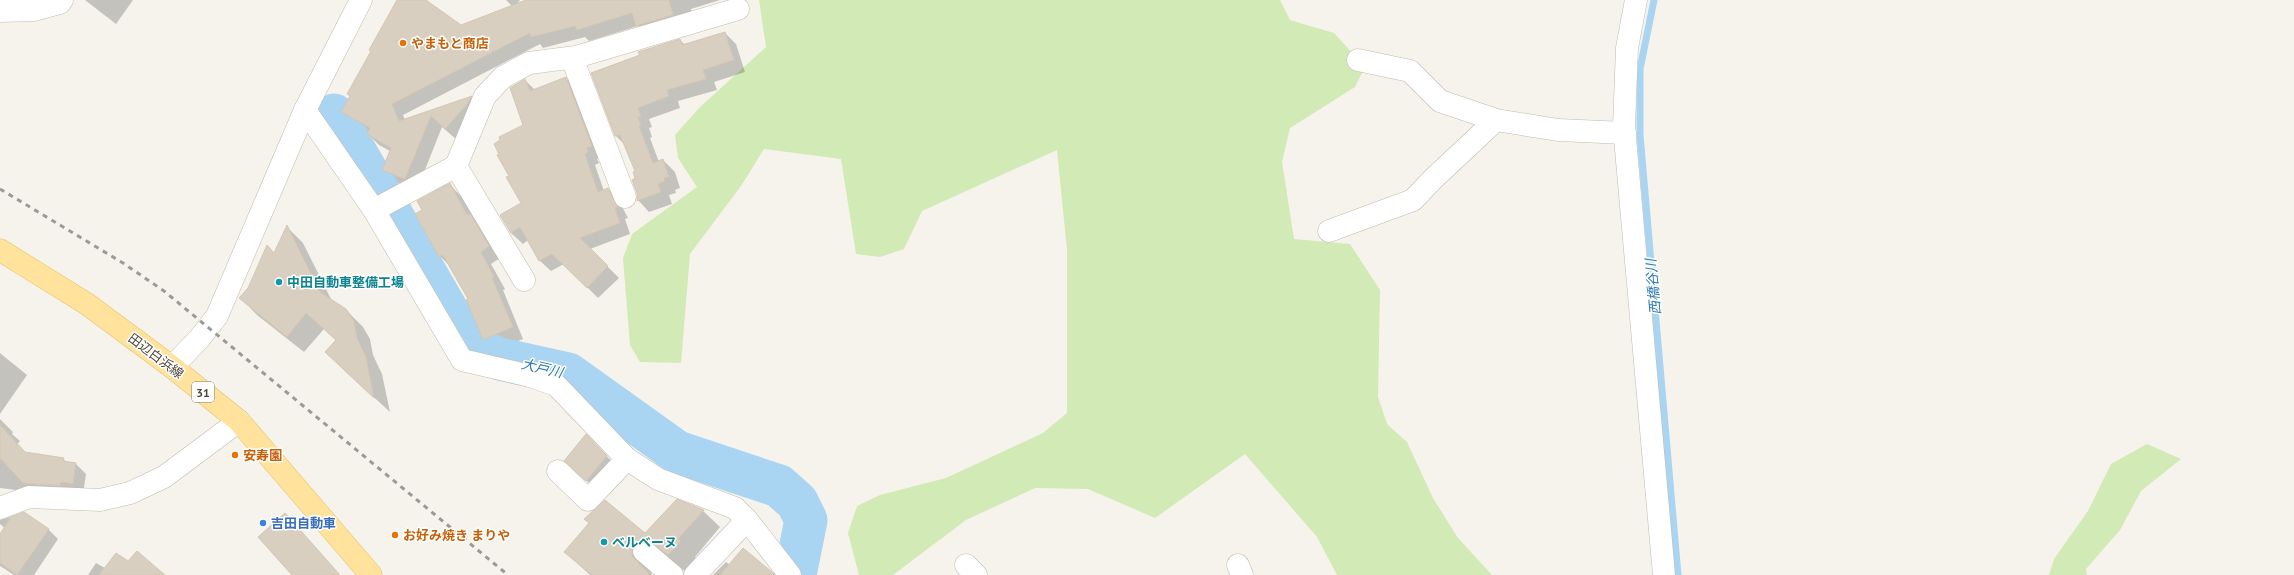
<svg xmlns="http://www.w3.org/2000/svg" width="2294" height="575" font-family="'PT Sans','Noto Sans JP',sans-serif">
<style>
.green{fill:#d2eab5}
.shadow{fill:#0003}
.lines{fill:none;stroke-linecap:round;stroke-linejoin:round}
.stream{stroke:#a9d4f2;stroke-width:7}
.river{stroke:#a9d4f2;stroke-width:43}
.building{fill:#d8cfc1;stroke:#d3c7b4}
.minor-casing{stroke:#c2bbae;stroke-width:23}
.major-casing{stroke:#e6c16a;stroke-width:23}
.minor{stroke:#fff;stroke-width:22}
.major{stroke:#ffe39c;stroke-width:22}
.rail{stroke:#9a9a9a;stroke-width:3;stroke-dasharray:5 5;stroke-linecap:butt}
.food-dot{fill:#e8710a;stroke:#fff;stroke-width:1.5}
.culture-dot{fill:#0f9aa8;stroke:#fff;stroke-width:1.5}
.shop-dot{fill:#3f7fe0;stroke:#fff;stroke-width:1.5}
.labels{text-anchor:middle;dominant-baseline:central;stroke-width:3;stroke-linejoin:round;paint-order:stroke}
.shield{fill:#fff;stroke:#817c74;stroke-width:1}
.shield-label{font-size:12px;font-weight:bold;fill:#4b4439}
.food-label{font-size:13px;font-weight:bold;fill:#c56008;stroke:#fff;text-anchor:start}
.culture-label{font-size:13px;font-weight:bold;fill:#0d838f;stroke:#fff;text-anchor:start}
.street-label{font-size:13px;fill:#4b4439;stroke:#fff}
.shop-label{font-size:13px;font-weight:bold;fill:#366cbe;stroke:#fff;text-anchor:start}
.water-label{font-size:14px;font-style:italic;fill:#2e7ab2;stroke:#fff}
</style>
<rect width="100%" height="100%" fill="#f6f3ec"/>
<g class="green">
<polygon points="759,0 1280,0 1290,20 1334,33 1365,67 1355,87 1290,128 1282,162 1294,239 1350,244 1380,290 1378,397 1387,424 1407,442 1433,498 1458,538 1492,575 1337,575 1317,537 1245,454 1155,518 1088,489 1035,488 966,520 893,575 859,575 848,533 857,506 880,495 946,478 1043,433 1067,413 1067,250 1057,150 922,211 904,249 880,257 856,254 841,159 764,149 741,186 690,254 681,363 640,362 630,345 623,258 632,234 697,187 678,158 675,135 699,108 766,47"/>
<polygon points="2147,444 2181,459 2141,491 2120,530 2086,569 2087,575 2049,575 2054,559 2088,511 2111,464"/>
</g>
<g class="shadow">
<polygon points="85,0 133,0 116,24"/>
<polygon points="398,0 419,0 461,26 512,6 506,0 520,0 516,5 531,0 720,0 691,9 692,12 648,37 638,26 589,41 585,37 543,48 540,44 403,115 405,120 471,97 482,108 457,140 442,127 417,190 394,181 383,170 390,151 379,145 368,134 369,132 353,123 342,112"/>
<polygon points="725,33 736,44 745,72 714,82 717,90 678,101 680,108 649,119 652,127 649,128 652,137 650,138 659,162 663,160 675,172 680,188 675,190 676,193 669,195 672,204 649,212 638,200 636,172 625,145 616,136 592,73 680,40 685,45"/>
<polygon points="566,78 577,89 603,157 597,159 599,163 595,165 604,191 608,189 619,201 628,218 625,219 630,234 590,249 619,278 598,298 564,264 551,271 539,260 528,240 523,244 511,233 522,204 510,176 524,125 525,80 535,90"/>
<polygon points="450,185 461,196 500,258 491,264 505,289 503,290 523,339 495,351 484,339 469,300 451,267 440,256 423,211"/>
<polygon points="287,227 303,243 332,301 346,310 363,327 370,339 373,355 382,374 390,412 342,368 337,341 324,329 304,352 257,315 241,298 274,254"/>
<polygon points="0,353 27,375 0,414"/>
<polygon points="0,419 13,432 12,434 20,441 17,444 25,453 63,459 68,463 76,464 86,474 83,494 49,494 0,488"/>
<polygon points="598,447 618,468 598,491 577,472"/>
<polygon points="702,510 720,527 695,557 697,560 686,572 664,556 649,567 652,575 590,575 565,552 645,534"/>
<polygon points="24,513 48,529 58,539 34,575 14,575 0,566 0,536 5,528 0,524 0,520"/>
<polygon points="726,562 730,565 772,575 713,575"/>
<polygon points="96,563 105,568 128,563 163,575 88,575"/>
</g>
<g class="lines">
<polyline class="stream" points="1654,0 1640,69 1640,135 1678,575"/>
<polyline class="river" points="334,115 467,345 500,359 568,374 677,452 779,486 797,502 806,520 795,575"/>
</g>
<g class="building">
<polygon points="397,0 426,0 461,25 526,0 669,0 673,15 636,26 632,13 577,30 575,26 531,37 530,33 392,104 399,121 472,96 468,103 445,129 431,116 405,179 382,170 391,148 367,134 370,128 341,112 350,96 347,94 371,51 369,50"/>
<polygon points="725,32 734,60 703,70 706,79 667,90 669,96 638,108 641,116 638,117 641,126 639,126 653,163 663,159 669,177 664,178 665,181 658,184 661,192 637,201 637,193 632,180 635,178 633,172 635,171 620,135 615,136 591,73 640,55 638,52 680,39 682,45"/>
<polygon points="566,77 592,146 587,148 588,152 585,154 598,192 608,188 618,207 615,208 620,223 580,238 608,266 587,288 552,254 539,261 520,227 511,233 500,215 521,203 506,177 509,176 497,155 499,154 494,144 500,140 499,137 523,125 510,88 525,79 530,91"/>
<polygon points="450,183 467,215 470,213 489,246 481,252 494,277 492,278 513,327 483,340 466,300 468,299 443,255 439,257 415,214 422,210 417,201"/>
<polygon points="287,225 320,292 346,309 354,321 357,338 366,357 374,398 325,352 336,340 306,313 287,337 239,298 248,288 267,245 274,253"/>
<polygon points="0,425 25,452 64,458 63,461 76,463 73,484 61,482 60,486 23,483 0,458"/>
<polygon points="586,434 607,456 586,481 564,461"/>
<polygon points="677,499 704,510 678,539 681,541 668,555 647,539 640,539 634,543 632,549 632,556 650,575 592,575 564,552 589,523 584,519 605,500 645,533"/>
<polygon points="24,512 49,529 17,575 0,563 0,534 11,517"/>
<polygon points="285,513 340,575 292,575 283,565 258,537"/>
<polygon points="743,548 772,572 774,575 720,575"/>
<polygon points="137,551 165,575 99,575 116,553 128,561"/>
</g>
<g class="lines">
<defs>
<g id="minor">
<polyline points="1636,0 1627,48 1624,127 1664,575"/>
<polyline points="0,11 34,10 60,3 62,0"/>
<polyline points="572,58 625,197"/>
<polyline points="1358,60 1410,71 1440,101 1496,120 1558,130 1625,133"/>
<polyline points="305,110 374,210 462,360 530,376 556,385 627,459 658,479 735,508 747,520 790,575"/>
<polyline points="456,166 524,280"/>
<polyline points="374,210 456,166 485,96 503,77 529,63 576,57 738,9"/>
<polyline points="1329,231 1413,200 1433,179 1496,120"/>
<polyline points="172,367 199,339 217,316 305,110 361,0"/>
<polyline points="558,471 588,500 627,459"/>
<polyline points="0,508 29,497 100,500 130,493 164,477 239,421"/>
<polyline points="644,551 672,575"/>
<polyline points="966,565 976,575"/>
<polyline points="1238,565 1242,575"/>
<polyline points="695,575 747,520"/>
</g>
<polyline id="major" points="0,250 87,304 172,367 239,421 371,575"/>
</defs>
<use href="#minor" class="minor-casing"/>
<use href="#major" class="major-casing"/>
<use href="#minor" class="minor"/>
<use href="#major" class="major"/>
<polyline class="rail" points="0,189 123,263 164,291 508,575"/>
</g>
<g class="food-dot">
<circle cx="403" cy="43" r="4"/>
<circle cx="235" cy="455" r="4"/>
<circle cx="395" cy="535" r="4"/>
</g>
<g class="culture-dot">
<circle cx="279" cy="282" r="4"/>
<circle cx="604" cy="542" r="4"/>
</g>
<circle class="shop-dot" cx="263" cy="523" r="4"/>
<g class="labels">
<rect class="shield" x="192" y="382" width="22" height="20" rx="3"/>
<g class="shield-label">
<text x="203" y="392">31</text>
</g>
<g class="food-label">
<text x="411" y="43">やまもと商店</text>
<text x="243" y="455">安寿園</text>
<text x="403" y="535">お好み焼き まりや</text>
</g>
<g class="culture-label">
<text x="287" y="282">中田自動車整備工場</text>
<text x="612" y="542">ベルベーヌ</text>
</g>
<g class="street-label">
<text transform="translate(156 356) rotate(37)">田辺白浜線</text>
</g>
<g class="shop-label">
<text x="271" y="523">吉田自動車</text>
</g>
<g class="water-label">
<text transform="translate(1653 287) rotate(-95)">西橋谷川</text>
<text transform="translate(542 368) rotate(13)">大戸川</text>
</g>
</g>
</svg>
